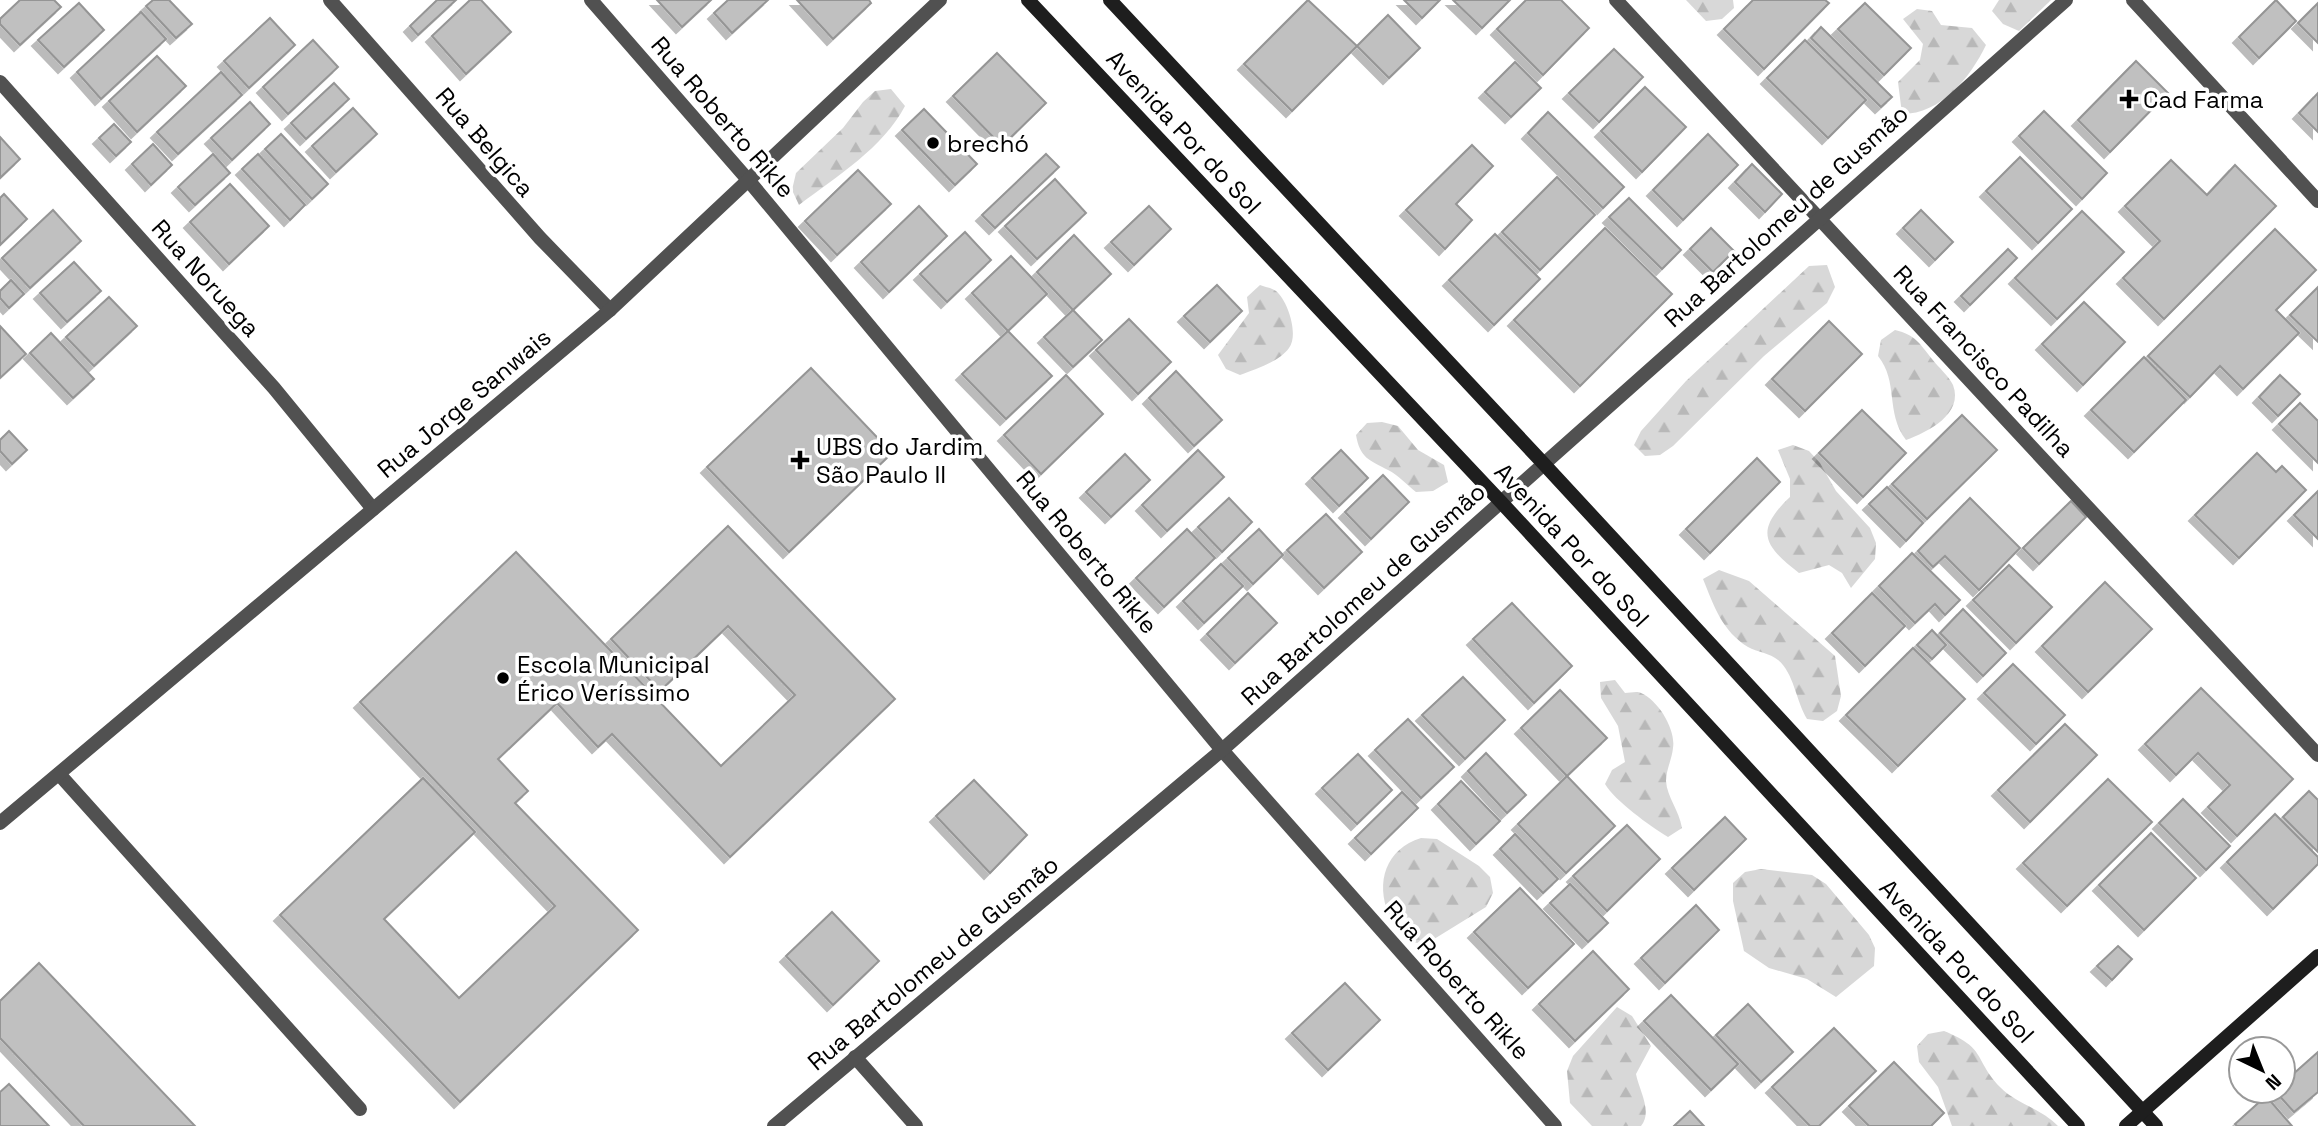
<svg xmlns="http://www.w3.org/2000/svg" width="2318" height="1126" font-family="'Space Grotesk',sans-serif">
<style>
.forest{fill:url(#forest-firs)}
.building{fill:#c0c0c0;stroke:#959595;stroke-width:2;filter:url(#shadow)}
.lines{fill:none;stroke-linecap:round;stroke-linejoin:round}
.lane{stroke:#515151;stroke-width:14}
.street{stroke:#515151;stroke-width:14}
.secondary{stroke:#1e1e1e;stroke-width:14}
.poi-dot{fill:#000;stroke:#fff;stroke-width:2.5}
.labels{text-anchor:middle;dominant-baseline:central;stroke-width:7;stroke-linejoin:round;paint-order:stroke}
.poi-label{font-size:24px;fill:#000;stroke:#fff;text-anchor:start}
.street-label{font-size:24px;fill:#000;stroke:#fff}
</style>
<defs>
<pattern id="forest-firs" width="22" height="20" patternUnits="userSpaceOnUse" patternTransform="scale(1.75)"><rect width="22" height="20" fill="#d8d8d8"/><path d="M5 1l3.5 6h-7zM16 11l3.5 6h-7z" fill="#b8b8b8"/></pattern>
<filter id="shadow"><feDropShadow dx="-6" dy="6" stdDeviation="0" flood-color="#0004"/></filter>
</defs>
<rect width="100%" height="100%" fill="#fff"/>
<g class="forest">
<polygon points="1686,0 1733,0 1734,8 1722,19 1706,21"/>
<polygon points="1999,0 2051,0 2019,31 2003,24 1992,11"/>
<path d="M1917,9L1932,11L1941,25L1972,28L1986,45C1970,78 1941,114 1902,114L1898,82L1920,60L1923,44L1903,19Z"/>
<path d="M891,89L905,106C883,148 837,176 799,205L792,190L796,173L843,128L863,102L875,91Z"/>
<polygon points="1827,265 1835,287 1827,303 1764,356 1673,446 1660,455 1645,456 1634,445 1641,431 1686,381 1809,266"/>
<path d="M1260,285C1265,287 1272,288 1276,291C1288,301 1299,335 1289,348C1279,362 1255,369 1240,375L1226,369L1218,355L1249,313L1247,297Z"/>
<path d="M1895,330C1916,335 1919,343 1932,359C1938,367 1949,376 1953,385C1964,414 1928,432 1906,440C1885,412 1899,382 1878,356L1881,340Z"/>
<path d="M1382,422L1398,426L1418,450L1444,465L1448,482L1433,491L1416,492C1407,485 1398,475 1388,470C1369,460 1360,458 1356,435L1367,423Z"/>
<path d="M1793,445L1809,451L1820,463L1836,491L1870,528L1876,543L1875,559L1851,588L1842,573L1829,565L1799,573C1764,546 1754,531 1790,497V479L1778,450Z"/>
<path d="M1719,570L1749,581L1835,656L1841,696L1837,711L1823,721L1807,719C1796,701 1794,673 1778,660C1770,653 1757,652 1748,647C1722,631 1714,606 1703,579Z"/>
<path d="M1615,680L1625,693C1630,693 1637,691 1641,693C1659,701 1676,730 1673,748C1672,759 1666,770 1666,781C1667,797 1679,810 1682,828L1668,837C1650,826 1615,801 1605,784L1612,770L1625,762L1618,726L1601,698L1600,682Z"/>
<path d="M1421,838L1437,839L1479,866L1490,877L1493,893L1486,907L1426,944L1410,942C1403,934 1394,925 1389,915C1375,882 1386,849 1421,838Z"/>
<polygon points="1761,869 1812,875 1826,884 1869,935 1875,948 1874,966 1836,997 1807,979 1769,968 1744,951 1733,901 1733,883 1745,872"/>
<path d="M1617,1007L1632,1016L1651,1046L1636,1074C1639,1090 1653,1112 1641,1126H1592L1570,1103L1567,1071L1573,1056Z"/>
<path d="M1944,1031C1987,1048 1974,1060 2000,1087C2016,1104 2041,1108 2058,1126H1952L1938,1087L1919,1062L1917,1046L1928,1034Z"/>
</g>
<g class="building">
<polygon points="20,0 54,0 61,7 20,45 0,24 0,19"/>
<polygon points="153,0 169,0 192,24 176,38 146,6"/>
<polygon points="437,0 456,0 418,35 410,26"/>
<polygon points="470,0 481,0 511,32 466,74 432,36"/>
<polygon points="657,0 711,0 682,27"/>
<polygon points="728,0 768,0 732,33 714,13"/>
<polygon points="797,0 869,0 871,3 833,39"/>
<polygon points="1308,0 1357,46 1292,111 1244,64"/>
<polygon points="1404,0 1440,0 1422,18"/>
<polygon points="1453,0 1510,0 1482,28"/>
<polygon points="1526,0 1561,0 1589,28 1543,75 1497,29"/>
<polygon points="1753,0 1825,0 1829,3 1764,69 1724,29"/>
<polygon points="2276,0 2296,21 2259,58 2239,37"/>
<polygon points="79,3 104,30 64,67 38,40"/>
<polygon points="1865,3 1911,48 1884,75 1838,29"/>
<polygon points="2318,3 2318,43 2298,23"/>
<polygon points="141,12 166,39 101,99 77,72"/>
<polygon points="1388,15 1420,48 1389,78 1357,46"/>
<polygon points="270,18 295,45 249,88 224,61"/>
<polygon points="1821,27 1892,97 1881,107 1811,38"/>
<polygon points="313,40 338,67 288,114 263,87"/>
<polygon points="1805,40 1866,100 1828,138 1767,78"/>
<polygon points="1614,49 1643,77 1599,122 1569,93"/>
<polygon points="997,53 1046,103 1002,146 953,96"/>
<polygon points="157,56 186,86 137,132 109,101"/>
<polygon points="2136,61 2168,93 2110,152 2078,120"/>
<polygon points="1515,62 1541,88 1511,117 1485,92"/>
<polygon points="221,72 242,95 178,154 157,132"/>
<polygon points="334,83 349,99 306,139 291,123"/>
<polygon points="1645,87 1686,127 1642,172 1601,131"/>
<polygon points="2318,93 2318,132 2299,113"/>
<polygon points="250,102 270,124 232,160 211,138"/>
<polygon points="353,108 377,134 336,172 312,146"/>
<polygon points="924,109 977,164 955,185 902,130"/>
<polygon points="2044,111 2107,173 2082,199 2019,136"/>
<polygon points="1548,112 1624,187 1603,208 1528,133"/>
<polygon points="114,124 131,142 116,156 99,138"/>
<polygon points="281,134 328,184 312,199 265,149"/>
<polygon points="1708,134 1738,165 1683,220 1653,190"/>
<polygon points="0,137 20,159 0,178"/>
<polygon points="153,144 172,165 151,185 132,164"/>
<polygon points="1472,145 1493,166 1456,204 1472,220 1445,249 1406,210"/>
<polygon points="213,154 230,173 195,205 178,187"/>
<polygon points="258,154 305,205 290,220 242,169"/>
<polygon points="1046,154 1059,167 995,228 982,215"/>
<polygon points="2020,157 2072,209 2038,243 1986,191"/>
<polygon points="2171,160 2207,195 2235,165 2276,206 2164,319 2123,278 2160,241 2125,206"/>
<polygon points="1752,164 1782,194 1765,212 1735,182"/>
<polygon points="858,170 891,204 837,255 805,221"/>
<polygon points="1557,177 1595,215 1540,270 1502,232"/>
<polygon points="1055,179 1086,213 1037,259 1005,226"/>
<polygon points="230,184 269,226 229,264 190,222"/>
<polygon points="4,194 27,219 0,245 0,198"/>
<polygon points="1629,198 1681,250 1662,269 1609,217"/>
<polygon points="919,206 947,236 889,292 861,262"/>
<polygon points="1149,206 1171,229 1134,265 1111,242"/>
<polygon points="53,210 81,241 30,288 2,258"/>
<polygon points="1921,210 1953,242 1935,260 1903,228"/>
<polygon points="2082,211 2124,252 2057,319 2015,278"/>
<polygon points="1605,228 1672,294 1580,386 1514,320"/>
<polygon points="1711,228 1734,251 1713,272 1690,249"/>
<polygon points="2275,229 2316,270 2276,310 2299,333 2243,389 2220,366 2190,397 2148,356"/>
<polygon points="965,232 991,260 947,302 920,274"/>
<polygon points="1495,234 1540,279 1494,325 1449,280"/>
<polygon points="1074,235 1111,274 1073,310 1037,272"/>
<polygon points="2008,249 2017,258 1970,305 1961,296"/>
<polygon points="1011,256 1047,294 1008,331 972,293"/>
<polygon points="74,262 101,291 67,322 40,293"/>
<polygon points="11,280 24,294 9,308 0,298 0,291"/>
<polygon points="1217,285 1242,311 1210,342 1184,316"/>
<polygon points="2318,287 2318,342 2290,315"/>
<polygon points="109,297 137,326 94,366 66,337"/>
<polygon points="2084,302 2125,342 2083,385 2042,344"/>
<polygon points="1073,310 1102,340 1073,367 1044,337"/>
<polygon points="1129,319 1171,362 1138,394 1096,350"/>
<polygon points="1829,321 1862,354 1805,411 1772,379"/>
<polygon points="0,326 26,354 0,378"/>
<polygon points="1008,331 1052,376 1006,419 962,374"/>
<polygon points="51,333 94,379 73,398 30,353"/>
<polygon points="2144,357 2186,400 2134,452 2091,410"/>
<polygon points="811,368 892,453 789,552 707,467"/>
<polygon points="1176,371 1222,420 1194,446 1149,398"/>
<polygon points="1066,375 1103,414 1041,474 1004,435"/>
<polygon points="2280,375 2300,394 2278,416 2259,397"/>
<polygon points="2300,403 2318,421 2318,463 2279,424"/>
<polygon points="1862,410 1906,453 1863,497 1819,453"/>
<polygon points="1962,415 1997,450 1927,519 1892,484"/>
<polygon points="9,431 27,450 12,464 0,451 0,440"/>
<polygon points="1198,450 1224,477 1167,531 1142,505"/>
<polygon points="1341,450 1368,478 1339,506 1312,478"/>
<polygon points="2257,453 2276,472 2282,466 2306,490 2239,558 2195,515"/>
<polygon points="1125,454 1150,480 1111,517 1086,492"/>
<polygon points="1757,458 1780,482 1710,553 1686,529"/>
<polygon points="1383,475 1409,502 1371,539 1345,512"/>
<polygon points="1887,487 1923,523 1906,541 1869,504"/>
<polygon points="2318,491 2318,539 2294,515"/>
<polygon points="1229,498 1252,522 1222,552 1198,527"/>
<polygon points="1970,498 2020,548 1979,590 1945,556 1933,567 1918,551"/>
<polygon points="2071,501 2086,517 2039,564 2023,548"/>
<polygon points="1326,514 1362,552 1324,588 1287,550"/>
<polygon points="728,526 895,699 730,857 612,734 598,747 557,703 498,759 528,791 515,803 638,930 460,1102 280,915 423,778 475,832 384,919 459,998 555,906 360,702 516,552 721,766 795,695 728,626 660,691 611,639"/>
<polygon points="1187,529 1215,558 1164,607 1136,578"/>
<polygon points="1259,529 1283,555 1253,584 1228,558"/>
<polygon points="1912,553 1960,600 1945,615 1935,604 1915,623 1879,586"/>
<polygon points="1221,564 1243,586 1204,623 1183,601"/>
<polygon points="2009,565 2052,607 2016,643 1973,600"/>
<polygon points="2105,582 2152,629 2088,692 2042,646"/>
<polygon points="1248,593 1277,623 1235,663 1207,634"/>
<polygon points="1872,593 1905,626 1865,666 1832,633"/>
<polygon points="1512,603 1572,666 1534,703 1473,639"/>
<polygon points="1963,609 2006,653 1983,676 1940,633"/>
<polygon points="1932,630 1946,645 1932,659 1917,645"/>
<polygon points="1913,648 1965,699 1898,766 1846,715"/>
<polygon points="2013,664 2065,715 2036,744 1984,693"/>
<polygon points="1463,677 1505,720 1465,759 1422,715"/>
<polygon points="2201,688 2293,779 2237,836 2208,807 2230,785 2198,753 2176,775 2145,744"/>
<polygon points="1560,690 1607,738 1567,776 1521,728"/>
<polygon points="1408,719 1454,767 1421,798 1375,750"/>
<polygon points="2065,724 2097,755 2030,822 1998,790"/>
<polygon points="1486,753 1526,795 1507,813 1468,771"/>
<polygon points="1358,754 1392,790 1357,824 1322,788"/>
<polygon points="1567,776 1615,826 1566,873 1518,824"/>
<polygon points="2108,779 2152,822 2067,906 2023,863"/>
<polygon points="974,780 1027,835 990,873 936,816"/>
<polygon points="1461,781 1500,821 1476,844 1438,804"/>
<polygon points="2309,791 2318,800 2318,852 2283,817"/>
<polygon points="1402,792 1418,808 1371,854 1355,838"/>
<polygon points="2183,799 2230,846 2206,870 2159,823"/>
<polygon points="2275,814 2318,857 2318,864 2273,909 2227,862"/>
<polygon points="1725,817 1746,839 1694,890 1672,868"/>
<polygon points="1627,825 1660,859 1607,911 1573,876"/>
<polygon points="2151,833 2196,878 2144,930 2099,885"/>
<polygon points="1515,834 1558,879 1543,893 1500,849"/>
<polygon points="1570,884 1608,923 1588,942 1550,903"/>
<polygon points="1520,888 1574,944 1528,988 1474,932"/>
<polygon points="1696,905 1719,930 1665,983 1641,958"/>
<polygon points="832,912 879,961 833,1005 786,956"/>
<polygon points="2118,946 2132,959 2112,980 2097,966"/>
<polygon points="1593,951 1629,989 1575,1041 1539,1004"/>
<polygon points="39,963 195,1126 84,1126 0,1038 0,1001"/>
<polygon points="1345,983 1380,1020 1328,1070 1292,1033"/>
<polygon points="1671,995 1738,1064 1711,1090 1644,1021"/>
<polygon points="1748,1004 1793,1052 1761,1082 1716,1035"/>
<polygon points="1834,1028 1876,1071 1819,1126 1810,1126 1772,1087"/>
<polygon points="2318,1052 2318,1092 2294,1112 2275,1091 2283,1091 2283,1083"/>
<polygon points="1894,1062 1944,1113 1931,1126 1869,1126 1849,1106"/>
<polygon points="9,1084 49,1126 0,1126 0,1092"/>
<polygon points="2266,1096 2292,1126 2237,1126 2235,1124"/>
<polygon points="1690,1111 1704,1126 1674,1126"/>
</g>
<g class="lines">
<polyline class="lane" points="59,774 360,1109"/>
<g class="street">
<polyline points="330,0 540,238 610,310"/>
<polyline points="591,0 749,181 1222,750 1555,1126"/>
<polyline points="1616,0 2318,755"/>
<polyline points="2133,0 2318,201"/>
<polyline points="0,82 274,388 373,509"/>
<polyline points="0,823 610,310 940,0"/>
<polyline points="855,1057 916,1126"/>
<polyline points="774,1126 1222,750 2066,0"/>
</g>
<g class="secondary">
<polyline points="1028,0 1501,502 2078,1126"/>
<polyline points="1110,0 1543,463 2156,1126"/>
<polyline points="2126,1126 2318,956"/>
</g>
</g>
<g class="poi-dot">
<path d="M2125.5 88.5h7v7h7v7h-7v7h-7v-7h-7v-7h7z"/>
<circle cx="933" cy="143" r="7"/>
<path d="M796.5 449.5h7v7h7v7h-7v7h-7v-7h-7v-7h7z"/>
<circle cx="503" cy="678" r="7"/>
</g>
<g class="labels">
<g class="poi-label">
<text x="2143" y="99">Cad Farma</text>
<text x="947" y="143">brechó</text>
<text x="816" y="446">UBS do Jardim<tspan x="816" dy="28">São Paulo II</tspan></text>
<text x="517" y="664">Escola Municipal<tspan x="517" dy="28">Érico Veríssimo</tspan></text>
</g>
<g class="street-label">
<text transform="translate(723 117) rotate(49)">Rua Roberto Rikle</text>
<text transform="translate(1184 132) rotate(47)">Avenida Por do Sol</text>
<text transform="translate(485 142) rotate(49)">Rua Belgica</text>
<text transform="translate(1786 216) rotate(-42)">Rua Bartolomeu de Gusmão</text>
<text transform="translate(206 278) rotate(48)">Rua Noruega</text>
<text transform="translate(1984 361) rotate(47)">Rua Francisco Padilha</text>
<text transform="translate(464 403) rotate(-40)">Rua Jorge Sanwais</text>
<text transform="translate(1572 545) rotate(47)">Avenida Por do Sol</text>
<text transform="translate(1087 552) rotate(50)">Rua Roberto Rikle</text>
<text transform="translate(1363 594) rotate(-42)">Rua Bartolomeu de Gusmão</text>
<text transform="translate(1957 961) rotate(47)">Avenida Por do Sol</text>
<text transform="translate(933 963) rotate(-40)">Rua Bartolomeu de Gusmão</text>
<text transform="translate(1457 980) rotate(48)">Rua Roberto Rikle</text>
</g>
</g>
<g transform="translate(2262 1070) rotate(137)"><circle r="33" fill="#ffffff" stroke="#999999" stroke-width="2"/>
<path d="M0-5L12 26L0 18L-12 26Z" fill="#000000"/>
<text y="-10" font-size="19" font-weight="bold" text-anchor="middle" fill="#000000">N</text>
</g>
</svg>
